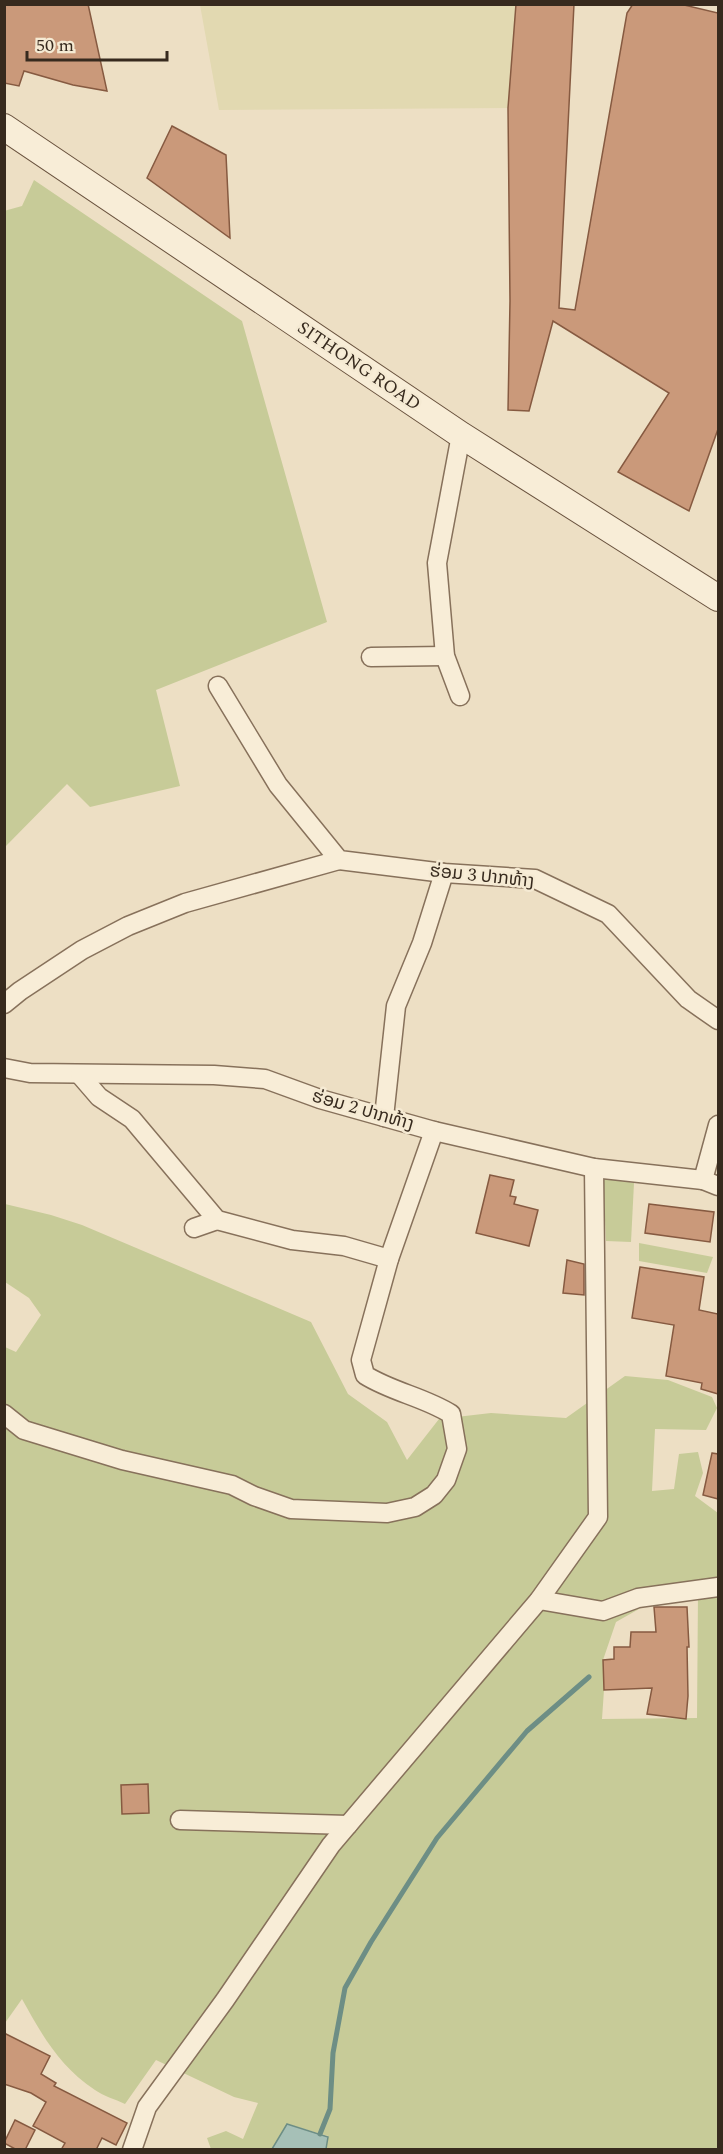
<svg xmlns="http://www.w3.org/2000/svg" width="723" height="2154" font-family="Spectral,'Noto Sans Lao',serif">
<style>
.farmland{fill:#e2d9b1}
.green{fill:#c7cb98;fill-rule:evenodd}
.water{fill:#a6c0b7;stroke:#6d8e85;stroke-width:1.5}
.lines{fill:none;stroke-linecap:round;stroke-linejoin:round}
.stream{stroke:#6d8e85;stroke-width:5}
.building{fill:#ca997a;stroke:#865a41;stroke-width:1.5}
.street-casing{stroke:#87715b;stroke-width:21}
.secondary-casing{stroke:#69523e;stroke-width:28}
.street{stroke:#f8edd7;stroke-width:18}
.secondary{stroke:#f8edd7;stroke-width:26}
.labels{text-anchor:middle;dominant-baseline:central;stroke-width:5;stroke-linejoin:round;paint-order:stroke}
.street-label{font-size:18px;fill:#372a1e;stroke:#f5ead3}
</style>
<rect width="100%" height="100%" fill="#eddfc4"/>
<polygon class="farmland" points="200,5 516,5 508,108 219,110"/>
<g class="green">
<polygon points="34,180 242,321 327,622 156,690 180,786 90,807 67,784 5,847 4,211 22,206"/>
<polygon points="603,1177 634,1183 631,1242 606,1241"/>
<path d="M5,1204L51,1215L82,1225L311,1322L348,1394L387,1422L407,1460L439,1419L491,1413L566,1418L625,1376L668,1380L712,1397L717,1408L706,1430L655,1429L652,1491L674,1489L679,1454L698,1452L703,1473L695,1496L718,1513V2149H326L328,2136L287,2124L272,2149H211L207,2138L226,2131L243,2139L258,2103L234,2097L156,2060L125,2104C115,2099 103,2096 95,2090C59,2066 42,2035 22,1999L5,2023V1347L16,1352L41,1315L29,1298L5,1282ZM698,1593L697,1718L602,1719L604,1690L603,1660L616,1622L653,1601Z"/>
<polygon points="639,1243 713,1257 707,1273 639,1261"/>
</g>
<polygon class="water" points="287,2124 328,2137 326,2149 272,2149"/>
<g class="lines">
<polyline class="stream" points="320,2134 330,2109 333,2053 345,1988 371,1942 437,1838 527,1731 589,1677"/>
</g>
<g class="building">
<polygon points="4,4 88,4 107,91 73,85 24,71 19,86 4,83"/>
<polygon points="516,4 574,4 559,308 575,310 627,13 633,4 680,4 718,13 718,429 689,511 618,472 669,393 553,321 529,411 508,410 510,301 508,108"/>
<polygon points="172,126 226,155 230,238 147,178"/>
<polygon points="490,1175 514,1180 510,1196 516,1197 514,1204 538,1210 529,1246 476,1233"/>
<polygon points="649,1204 714,1212 710,1242 645,1233"/>
<polygon points="567,1260 584,1264 584,1295 563,1293"/>
<polygon points="640,1267 704,1277 699,1310 718,1314 718,1394 701,1389 702,1383 666,1376 674,1325 632,1318"/>
<polygon points="712,1453 718,1454 718,1499 703,1495"/>
<polygon points="654,1607 687,1607 689,1647 687,1647 688,1696 686,1719 647,1714 652,1688 604,1690 603,1660 614,1659 614,1647 630,1647 631,1632 656,1632"/>
<polygon points="148,1784 149,1813 122,1814 121,1785"/>
<polygon points="4,2033 50,2056 41,2074 56,2083 54,2086 127,2123 116,2145 102,2138 96,2150 61,2150 65,2143 33,2126 46,2102 31,2093 4,2084"/>
<polygon points="15,2120 35,2130 25,2150 17,2150 4,2143"/>
</g>
<g class="lines">
<defs>
<g id="street">
<polyline points="371,657 445,656"/>
<polyline points="218,686 278,785 339,860 444,873 535,879 608,914 688,999 718,1020"/>
<polyline points="460,696 445,656 437,563 461,435"/>
<polyline points="4,1004 20,991 82,950 128,926 185,903 339,860"/>
<polyline points="4,1068 30,1073 214,1075 265,1079 320,1099 434,1131 594,1168 703,1180 718,1186"/>
<polyline points="80,1075 99,1097 132,1119 217,1220 292,1240 344,1246 389,1259"/>
<polyline points="384,1117 396,1006 422,943 444,873"/>
<polyline points="703,1180 718,1125"/>
<polyline points="194,1228 217,1220"/>
<path d="M4,1414L24,1430L122,1460L232,1485L254,1496L291,1509L387,1513L415,1507L434,1495L446,1480L457,1449L451,1414C424,1397 392,1392 365,1375L361,1360L389,1259L434,1131"/>
<polyline points="539,1600 603,1611 638,1598 718,1587"/>
<polyline points="180,1820 348,1825"/>
<polyline points="132,2150 147,2107 225,2000 331,1845 539,1600 598,1517 594,1168"/>
</g>
<polyline id="secondary" points="4,127 461,435 718,598"/>
</defs>
<use href="#street" class="street-casing"/>
<use href="#secondary" class="secondary-casing"/>
<use href="#street" class="street"/>
<use href="#secondary" class="secondary"/>
</g>
<g class="labels">
<g class="street-label">
<text transform="translate(359 366) rotate(34)">SITHONG ROAD</text>
<text transform="translate(482 876) rotate(6)">ຮ່ອມ 3 ປາກທ້າງ</text>
<text transform="translate(363 1110) rotate(16)">ຮ່ອມ 2 ປາກທ້າງ</text>
</g>
</g>
<rect width="723" height="2154" fill="none" stroke="#372a1e" stroke-width="12"/>
<path d="M27 51v9h140v-9" fill="none" stroke="#372a1e" stroke-width="3"/>
<text x="36" y="51" font-size="18" fill="#372a1e" stroke="#f5ead3" stroke-width="4.5" paint-order="stroke">50 m</text>
</svg>
